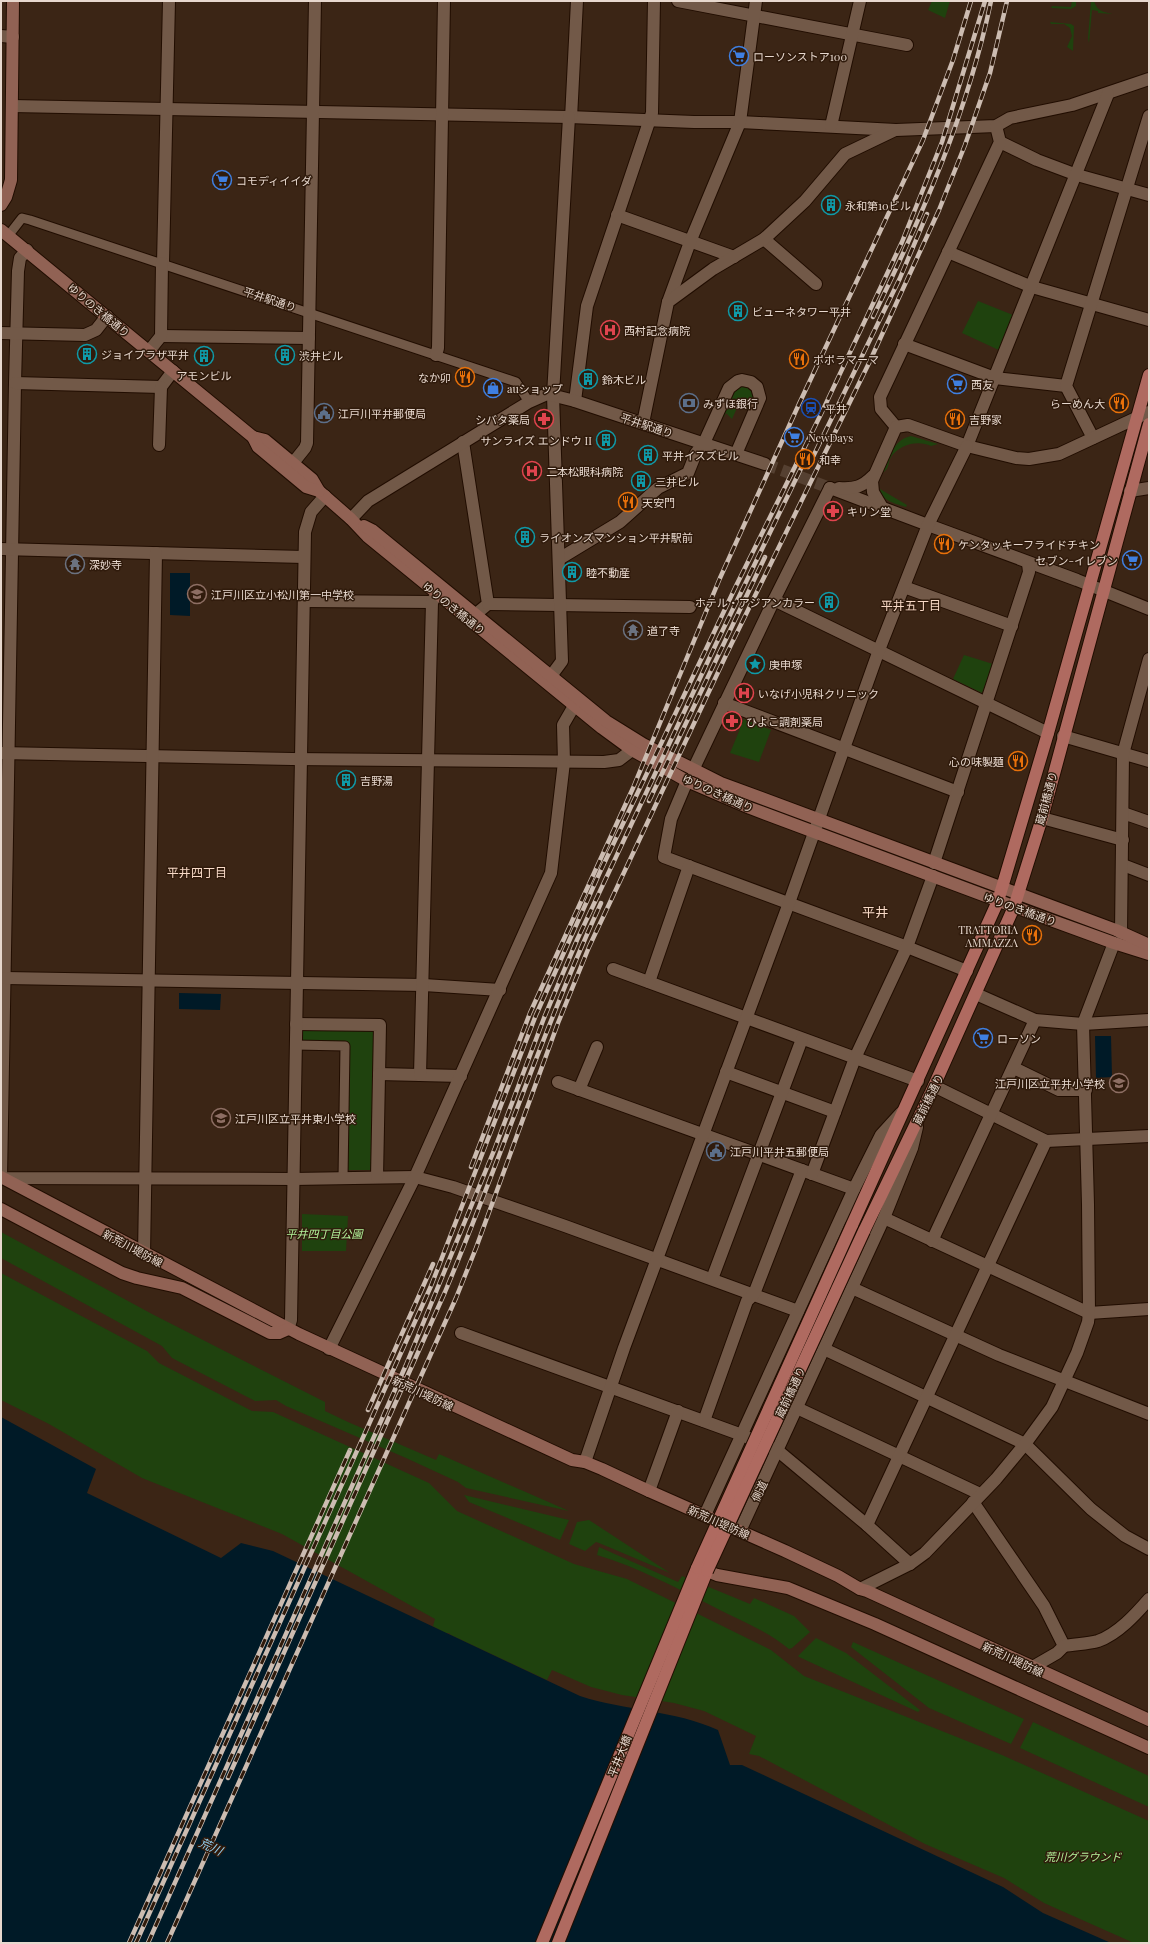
<svg xmlns="http://www.w3.org/2000/svg" width="1150" height="1944" font-family="'Playfair Display','Noto Sans JP',serif">
<style>
.green{fill:#1f420e}
.water{fill:#001a27}
.lines{fill:none;stroke-linecap:round;stroke-linejoin:round}
.tertiary-tunnel{stroke:#554031;stroke-width:12;stroke-dasharray:12 6;stroke-linecap:butt}
.pedestrian-casing{stroke:#210d01;stroke-width:11}
.minor-casing{stroke:#210d01;stroke-width:14}
.tertiary-casing{stroke:#210d01;stroke-width:14}
.secondary-casing{stroke:#210d01;stroke-width:14}
.primary-casing{stroke:#210d01;stroke-width:14}
.pedestrian{stroke:#725948;stroke-width:9}
.minor{stroke:#725948;stroke-width:12}
.tertiary{stroke:#725948;stroke-width:12}
.secondary{stroke:#916254;stroke-width:12}
.primary{stroke:#af6a60;stroke-width:12}
.rail-casing{stroke:#ccbcb1;stroke-width:4.5}
.rail{stroke:#301b0c;stroke-width:3;stroke-dasharray:9;stroke-linecap:butt}
.primary-bridge-casing{stroke:#210d01;stroke-width:14;stroke-linecap:butt}
.primary-bridge{stroke:#af6a60;stroke-width:12}
.labels{text-anchor:middle;dominant-baseline:central;stroke-width:3;stroke-linejoin:round;paint-order:stroke}
.poi-label{font-size:11px;fill:#e7d8ce;stroke:#301b0c;text-anchor:start}
.street-label{font-size:11px;fill:#e7d8ce;stroke:#301b0c}
.park-label{font-size:11px;font-style:italic;fill:#b3f49b;stroke:#301b0c}
.neighbourhood-label{font-size:12px;fill:#f8dac7;stroke:#301b0c}
.water-label{font-size:12px;font-style:italic;fill:#92d1f3;stroke:#301b0c}
.quarter-label{font-size:13px;fill:#f8dac7;stroke:#301b0c}
</style>
<rect width="100%" height="100%" fill="#3b2515"/>
<g class="green">
<polygon points="932,1 950,1 945,18 928,10"/>
<polygon points="1072,1 1076,1 1076,6 1071,9 1051,8 1052,6 1071,7"/>
<path d="M1091,1H1094C1097,11 1103,12 1113,14L1098,13V11L1092,10L1089,43L1088,38Z"/>
<polygon points="1050,22 1071,24 1074,26 1073,51 1067,47 1072,36 1070,28 1064,24 1051,24"/>
<polygon points="978,301 1018,317 1003,352 962,333"/>
<polygon points="737,385 752,388 755,397 749,410 737,408 732,419 726,413 724,417 722,416"/>
<path d="M911,436L938,444L931,446C918,440 900,444 891,457C887,464 890,469 882,473C889,458 893,440 911,436Z"/>
<path d="M880,489L907,505L906,507C897,504 881,501 880,489Z"/>
<polygon points="964,655 993,664 982,693 953,679"/>
<polygon points="744,719 771,730 759,762 730,753"/>
<polygon points="302,1029 376,1030 372,1170 346,1170 348,1042 303,1040"/>
<polygon points="302,1214 348,1216 346,1251 302,1251"/>
<polygon points="1,1232 152,1314 325,1402 325,1411 348,1422 436,1460 439,1454 569,1511 466,1488 458,1482 406,1458 286,1406 276,1400 255,1401 172,1358 162,1346 1,1258"/>
<polygon points="1,1273 147,1351 159,1363 252,1411 273,1412 429,1483 457,1511 574,1564 627,1579 771,1650 804,1676 1002,1755 1149,1821 1149,1943 1134,1943 1044,1903 1004,1878 925,1844 759,1756 749,1754 756,1736 704,1711 674,1703 622,1695 591,1687 552,1670 547,1680 451,1635 449,1633 445,1633 433,1626 435,1619 282,1534 142,1478 49,1424 1,1400"/>
<polygon points="464,1495 569,1520 560,1540 469,1502"/>
<polygon points="589,1520 670,1573 599,1543 596,1542 585,1551 569,1544 577,1522"/>
<path d="M599,1547L678,1582L682,1576L750,1604L754,1598L794,1616L810,1632L792,1648L789,1649C768,1631 739,1620 714,1607C676,1588 638,1567 597,1555Z"/>
<polygon points="816,1638 846,1653 920,1710 918,1712 799,1657 798,1656"/>
<polygon points="853,1642 1024,1719 1011,1744 929,1708 851,1647"/>
<polygon points="1033,1722 1149,1776 1149,1807 1020,1748"/>
</g>
<g class="water">
<polygon points="170,573 190,573 190,616 170,615"/>
<polygon points="179,993 221,994 220,1010 179,1009"/>
<polygon points="1095,1036 1111,1036 1112,1077 1096,1078"/>
<path d="M1,1417L96,1469L87,1493L221,1558L241,1543L273,1551L580,1696C626,1711 674,1710 718,1730L730,1765H742L1003,1887L1043,1913L1111,1943H1Z"/>
</g>
<g class="lines">
<polyline class="tertiary-tunnel" points="765,464 830,488"/>
<defs>
<g id="pedestrian">
<polyline points="8,236 22,218 30,220 516,382 529,402"/>
<polyline points="295,1045 345,1046 343,1178"/>
</g>
<g id="minor">
<polyline points="678,1 907,45"/>
<polyline points="1,36 13,37"/>
<polyline points="12,106 569,117 694,122 740,122 896,130 996,126 1010,118 1072,105 1149,79"/>
<polyline points="571,118 577,1"/>
<polyline points="831,126 860,1"/>
<polyline points="1000,142 1037,160 1077,175 1149,195"/>
<polyline points="617,215 734,257"/>
<polyline points="764,239 816,284"/>
<polyline points="27,250 20,258 18,271 15,383 1,1178 293,1179 415,1177 453,1187 565,1226 798,1311"/>
<polyline points="948,252 1032,287 1149,320"/>
<polyline points="163,263 169,1"/>
<polyline points="668,302 690,242 740,122 756,1"/>
<polyline points="1,333 85,335 96,330 107,316"/>
<polyline points="161,336 309,338"/>
<polyline points="904,344 995,378 1066,386"/>
<polyline points="149,351 161,336 162,263"/>
<polyline points="436,355 438,348 444,1"/>
<polyline points="15,383 161,387 173,371"/>
<polyline points="575,401 587,306 652,113 654,1"/>
<polyline points="643,423 668,302 713,269 764,239 805,201 845,154 895,130"/>
<polyline points="896,427 881,409 880,397 1000,142 996,126"/>
<polyline points="1093,438 1066,386 1149,116"/>
<polyline points="463,442 488,604 476,614"/>
<polyline points="159,445 161,387"/>
<polyline points="967,446 1108,94"/>
<polyline points="1130,491 1149,488"/>
<polyline points="928,525 1077,580 1149,609"/>
<polyline points="1,549 304,557"/>
<polyline points="559,559 620,522 658,488 688,473 696,453 704,443"/>
<polyline points="904,587 1012,626"/>
<polyline points="774,600 1048,733"/>
<polyline points="304,601 432,602"/>
<polyline points="488,604 690,607"/>
<polyline points="551,676 562,661 553,395 569,117"/>
<polyline points="724,703 958,792"/>
<polyline points="1063,736 1149,761"/>
<polyline points="1,753 292,759 604,762 619,760 632,750"/>
<polyline points="693,770 774,600 830,488"/>
<polyline points="687,781 671,819 664,857 907,947 967,971"/>
<polyline points="1123,813 1149,822"/>
<polyline points="1042,818 1123,840"/>
<polyline points="934,863 1029,572 1028,563"/>
<polyline points="1123,865 1149,875"/>
<polyline points="1121,933 1123,754 1149,659"/>
<polyline points="613,969 918,1081"/>
<polyline points="5,978 424,985 500,990"/>
<polyline points="649,982 689,866"/>
<polyline points="976,994 1035,1020 1083,1024 1149,1020"/>
<polyline points="296,1024 380,1025 377,1177"/>
<polyline points="1014,1068 1059,1090 1086,1090"/>
<polyline points="726,1072 835,1112"/>
<polyline points="379,1074 461,1076"/>
<polyline points="420,1075 432,602 437,594"/>
<polyline points="558,1082 854,1189"/>
<polyline points="934,1086 1046,1141 1149,1136"/>
<polyline points="579,1090 597,1047"/>
<polyline points="812,1174 855,1058 907,947 933,876"/>
<polyline points="884,1218 1089,1313 1149,1309"/>
<polyline points="932,1241 1035,1020"/>
<polyline points="144,1254 156,553"/>
<polyline points="712,1279 802,1039"/>
<polyline points="852,1288 999,1355 1149,1414"/>
<polyline points="461,1333 742,1435 777,1450 867,1525 910,1564"/>
<polyline points="329,1349 415,1177 551,873 564,762 563,725 574,706"/>
<polyline points="824,1349 1025,1444 1091,1509 1125,1536 1149,1549"/>
<polyline points="797,1408 980,1494"/>
<polyline points="704,1421 747,1301 754,1294 802,1170"/>
<polyline points="649,1491 678,1411"/>
<polyline points="973,1502 1044,1606 1064,1646 1057,1653 1031,1668"/>
<polyline points="705,1515 854,1189 881,1135 901,1113"/>
<polyline points="867,1525 1046,1141"/>
<polyline points="740,1531 884,1218 912,1148 917,1127"/>
<polyline points="860,1589 910,1564 925,1553 996,1479 1025,1444 1052,1407 1077,1353 1088,1322 1089,1313 1088,1204 1083,1024 1114,943"/>
<path d="M1064,1646C1075,1644 1088,1644 1098,1641C1118,1634 1136,1614 1149,1599"/>
</g>
<g id="tertiary">
<polyline points="704,443 729,388 738,381 742,380 751,382 757,387 760,398 736,454"/>
<polyline points="293,463 305,448 307,443 315,1"/>
<polyline points="830,488 928,525"/>
<path d="M839,488C855,489 862,487 873,476"/>
<polyline points="883,509 873,492 872,481 896,427 908,425 967,446 1016,458 1029,459 1059,454 1149,412"/>
<polyline points="351,519 368,501 529,402 547,394 575,401 765,464"/>
<polyline points="288,1329 291,1320 305,532 311,512 325,496"/>
<polyline points="585,1462 624,1348 789,903 879,650 928,525 967,446"/>
</g>
<g id="secondary">
<polyline points="1,205 6,197 11,180 13,1"/>
<polyline points="1,230 253,437 265,440 312,479 319,491 351,519 367,536 602,728 632,750 687,781 750,808 1034,914 1114,943 1149,954"/>
<polyline points="253,437 258,447 306,487 319,491"/>
<polyline points="364,526 372,530 606,721 643,744 721,783 1116,930 1149,945"/>
<polyline points="1,1177 299,1334 572,1460 585,1462 602,1469 649,1491 785,1551 838,1576 860,1589 867,1591 1149,1720"/>
<polyline points="1,1209 122,1273 137,1278 182,1288 270,1333 279,1333 288,1329"/>
<polyline points="707,1571 717,1575 788,1588 875,1624 1149,1748"/>
</g>
<g id="primary">
<polyline points="852,1225 998,901 1048,733 1149,375"/>
<polyline points="864,1231 934,1086 1014,907 1042,818 1149,424"/>
<polyline points="542,1943 697,1568"/>
<polyline points="558,1943 707,1571"/>
</g>
</defs>
<use href="#pedestrian" class="pedestrian-casing"/>
<use href="#minor" class="minor-casing"/>
<use href="#tertiary" class="tertiary-casing"/>
<use href="#secondary" class="secondary-casing"/>
<use href="#primary" class="primary-casing"/>
<use href="#pedestrian" class="pedestrian"/>
<use href="#minor" class="minor"/>
<use href="#tertiary" class="tertiary"/>
<use href="#secondary" class="secondary"/>
<use href="#primary" class="primary"/>
<defs>
<g id="rail">
<path d="M873,317C922,216 968,112 991,1"/>
<polyline points="808,467 900,278 927,214"/>
<polyline points="649,801 765,557"/>
<polyline points="471,1167 530,1013 633,788 720,578 799,404 923,140 953,60 971,1"/>
<polyline points="368,1410 433,1264"/>
<path d="M228,1778L445,1292C499,1163 543,1030 601,903"/>
<polyline points="129,1943 350,1450"/>
<polyline points="136,1943 431,1286 536,1015 600,872 736,586 821,414 902,242 942,142 985,1"/>
<polyline points="148,1943 406,1365 495,1148 544,1018 577,940 716,644 808,454"/>
<polyline points="167,1943 456,1298 476,1248 558,1023 589,947 728,651 869,363 939,210 965,145 990,73 1007,1"/>
</g>
</defs>
<use href="#rail" class="rail-casing"/>
<use href="#rail" class="rail"/>
<defs>
<g id="primary-bridge">
<polyline points="697,1568 852,1225"/>
<polyline points="707,1571 864,1231"/>
</g>
</defs>
<use href="#primary-bridge" class="primary-bridge-casing"/>
<use href="#primary-bridge" class="primary-bridge"/>
</g>
<defs>
<symbol id="supermarket-ring" viewBox="-11 -11 22 22"><circle r="9.5" fill="#301b0c" stroke="#3f7fe0" stroke-width="1.5"/><path d="M-6-5.5h2.5l.6 2H6L4.5 2H-2.5L-4.4-4H-6ZM-1.5 3.2a1.3 1.3 0 1 0 .1 0ZM3 3.2a1.3 1.3 0 1 0 .1 0Z" fill="#3f7fe0"/></symbol>
<symbol id="building-ring" viewBox="-11 -11 22 22"><circle r="9.5" fill="#301b0c" stroke="#0f9aa8" stroke-width="1.5"/><path d="M-4-6H4V6H1V3H-1V6H-4ZM-2.5-4.3h1.7v1.8h-1.7ZM.8-4.3h1.7v1.8H.8ZM-2.5-1h1.7V.8h-1.7ZM.8-1h1.7V.8H.8Z" fill="#0f9aa8"/></symbol>
<symbol id="hospital-ring" viewBox="-11 -11 22 22"><circle r="9.5" fill="#301b0c" stroke="#e0444e" stroke-width="1.5"/><path d="M-5-5h3v3.5h4V-5h3V5h-3V1.5h-4V5h-3Z" fill="#e0444e"/></symbol>
<symbol id="restaurant-ring" viewBox="-11 -11 22 22"><circle r="9.5" fill="#301b0c" stroke="#e8710a" stroke-width="1.5"/><path d="M-5-6h1v4h1v-4h1v4h1v-4h1v5L-1.5 .5V6h-2V.5L-5-1ZM5-6V6H3V1.5H1.5Q1.5-4 5-6Z" fill="#e8710a"/></symbol>
<symbol id="shop-ring" viewBox="-11 -11 22 22"><circle r="9.5" fill="#301b0c" stroke="#3f7fe0" stroke-width="1.5"/><path d="M-5-2.5h2.3a2.7 3.5 0 0 1 5.4 0H5L5.5 6h-11ZM-1.5-2.5h3a1.5 2.3 0 0 0-3 0Z" fill="#3f7fe0"/></symbol>
<symbol id="bank-ring" viewBox="-11 -11 22 22"><circle r="9.5" fill="#301b0c" stroke="#5c6f8a" stroke-width="1.5"/><path d="M-6-4H6V4H-6ZM0-2.3a2.3 2.3 0 1 0 0 4.6a2.3 2.3 0 1 0 0-4.6Z" fill="#5c6f8a"/></symbol>
<symbol id="station-ring" viewBox="-11 -11 22 22"><circle r="9.5" fill="#301b0c" stroke="#1a4fb4" stroke-width="1.5"/><path d="M-3-6H3Q5-6 5-4V2Q5 4 3 4L4.5 6H3L1.5 4h-3L-3 6H-4.5L-3 4Q-5 4-5 2V-4Q-5-6-3-6ZM-3.5-4v3h7v-3ZM-3.5 1v1.5H-2V1ZM2 1v1.5H3.5V1Z" fill="#1a4fb4"/></symbol>
<symbol id="civic-ring" viewBox="-11 -11 22 22"><circle r="9.5" fill="#301b0c" stroke="#5c6f8a" stroke-width="1.5"/><path d="M-.6-6.5H3V-4.5H.6V-3L4-1V1h2V6H-6V1h2V-1L-.6-3ZM-1.2 2.5V6h2.4V2.5Z" fill="#5c6f8a"/></symbol>
<symbol id="pharmacy-ring" viewBox="-11 -11 22 22"><circle r="9.5" fill="#301b0c" stroke="#e0444e" stroke-width="1.5"/><path d="M-2-6h4v4h4v4h-4v4h-4v-4h-4v-4h4Z" fill="#e0444e"/></symbol>
<symbol id="temple-ring" viewBox="-11 -11 22 22"><circle r="9.5" fill="#301b0c" stroke="#6b7280" stroke-width="1.5"/><path d="M0-6L5-2H3V0L6.5 2.5H4V6H1.5V3h-3V6H-4V2.5H-6.5L-3 0V-2H-5Z" fill="#6b7280"/></symbol>
<symbol id="school-ring" viewBox="-11 -11 22 22"><circle r="9.5" fill="#301b0c" stroke="#8d6e63" stroke-width="1.5"/><path d="M0-5L7-2L0 1L-7-2ZM-4 1L0 2.5L4 1V4Q0 6-4 4Z" fill="#8d6e63"/></symbol>
<symbol id="sight-ring" viewBox="-11 -11 22 22"><circle r="9.5" fill="#301b0c" stroke="#0f9aa8" stroke-width="1.5"/><path d="M0-6L1.8-2.2L6-1.7L2.9 1.2L3.7 5.4L0 3.3L-3.7 5.4L-2.9 1.2L-6-1.7L-1.8-2.2Z" fill="#0f9aa8"/></symbol>
</defs>
<g fill-rule="evenodd">
<use href="#supermarket-ring" x="728" y="45" width="22" height="22"/>
<use href="#supermarket-ring" x="211" y="169" width="22" height="22"/>
<use href="#building-ring" x="820" y="194" width="22" height="22"/>
<use href="#building-ring" x="727" y="300" width="22" height="22"/>
<use href="#hospital-ring" x="599" y="319" width="22" height="22"/>
<use href="#building-ring" x="76" y="343" width="22" height="22"/>
<use href="#building-ring" x="274" y="344" width="22" height="22"/>
<use href="#building-ring" x="193" y="345" width="22" height="22"/>
<use href="#restaurant-ring" x="788" y="348" width="22" height="22"/>
<use href="#restaurant-ring" x="454" y="366" width="22" height="22"/>
<use href="#building-ring" x="577" y="368" width="22" height="22"/>
<use href="#supermarket-ring" x="946" y="373" width="22" height="22"/>
<use href="#shop-ring" x="482" y="377" width="22" height="22"/>
<use href="#bank-ring" x="678" y="392" width="22" height="22"/>
<use href="#restaurant-ring" x="1108" y="392" width="22" height="22"/>
<use href="#station-ring" x="800" y="397" width="22" height="22"/>
<use href="#civic-ring" x="313" y="402" width="22" height="22"/>
<use href="#pharmacy-ring" x="533" y="408" width="22" height="22"/>
<use href="#restaurant-ring" x="944" y="408" width="22" height="22"/>
<use href="#supermarket-ring" x="783" y="426" width="22" height="22"/>
<use href="#building-ring" x="595" y="429" width="22" height="22"/>
<use href="#building-ring" x="637" y="444" width="22" height="22"/>
<use href="#restaurant-ring" x="794" y="448" width="22" height="22"/>
<use href="#hospital-ring" x="521" y="460" width="22" height="22"/>
<use href="#building-ring" x="630" y="470" width="22" height="22"/>
<use href="#restaurant-ring" x="617" y="491" width="22" height="22"/>
<use href="#pharmacy-ring" x="822" y="500" width="22" height="22"/>
<use href="#building-ring" x="514" y="526" width="22" height="22"/>
<use href="#restaurant-ring" x="933" y="533" width="22" height="22"/>
<use href="#supermarket-ring" x="1121" y="549" width="22" height="22"/>
<use href="#temple-ring" x="64" y="553" width="22" height="22"/>
<use href="#building-ring" x="561" y="561" width="22" height="22"/>
<use href="#school-ring" x="186" y="583" width="22" height="22"/>
<use href="#building-ring" x="818" y="591" width="22" height="22"/>
<use href="#temple-ring" x="622" y="619" width="22" height="22"/>
<use href="#sight-ring" x="744" y="653" width="22" height="22"/>
<use href="#hospital-ring" x="733" y="682" width="22" height="22"/>
<use href="#pharmacy-ring" x="721" y="710" width="22" height="22"/>
<use href="#restaurant-ring" x="1007" y="750" width="22" height="22"/>
<use href="#building-ring" x="335" y="769" width="22" height="22"/>
<use href="#restaurant-ring" x="1021" y="924" width="22" height="22"/>
<use href="#supermarket-ring" x="972" y="1027" width="22" height="22"/>
<use href="#school-ring" x="1108" y="1072" width="22" height="22"/>
<use href="#school-ring" x="210" y="1107" width="22" height="22"/>
<use href="#civic-ring" x="705" y="1140" width="22" height="22"/>
</g>
<g class="labels">
<g class="poi-label">
<text x="753" y="56">ローソンストア100</text>
<text x="236" y="180">コモディイイダ</text>
<text x="845" y="205">永和第10ビル</text>
<text x="752" y="311">ビューネタワー平井</text>
<text x="624" y="330">西村記念病院</text>
<text x="101" y="354">ジョイプラザ平井</text>
<text x="299" y="355">渋井ビル</text>
<text x="813" y="359">ポポラマーマ</text>
<text x="204" y="375" text-anchor="middle">アモンビル</text>
<text x="451" y="377" text-anchor="end">なか卯</text>
<text x="602" y="379">鈴木ビル</text>
<text x="971" y="384">西友</text>
<text x="507" y="388">auショップ</text>
<text x="703" y="403">みずほ銀行</text>
<text x="1105" y="403" text-anchor="end">らーめん大</text>
<text x="825" y="408">平井</text>
<text x="338" y="413">江戸川平井郵便局</text>
<text x="530" y="419" text-anchor="end">シバタ薬局</text>
<text x="969" y="419">吉野家</text>
<text x="808" y="437">NewDays</text>
<text x="592" y="440" text-anchor="end">サンライズ エンドウ II</text>
<text x="662" y="455">平井イスズビル</text>
<text x="819" y="459">和幸</text>
<text x="546" y="471">二本松眼科病院</text>
<text x="655" y="481">三井ビル</text>
<text x="642" y="502">天安門</text>
<text x="847" y="511">キリン堂</text>
<text x="539" y="537">ライオンズマンション平井駅前</text>
<text x="958" y="544">ケンタッキーフライドチキン</text>
<text x="1118" y="560" text-anchor="end">セブン-イレブン</text>
<text x="89" y="564">深妙寺</text>
<text x="586" y="572">睦不動産</text>
<text x="211" y="594">江戸川区立小松川第一中学校</text>
<text x="815" y="602" text-anchor="end">ホテル・アジアンカラー</text>
<text x="647" y="630">道了寺</text>
<text x="769" y="664">庚申塚</text>
<text x="758" y="693">いなげ小児科クリニック</text>
<text x="746" y="721">ひよこ調剤薬局</text>
<text x="1004" y="761" text-anchor="end">心の味製麺</text>
<text x="360" y="780">吉野湯</text>
<text x="1018" y="929" text-anchor="end">TRATTORIA<tspan x="1018" dy="13">AMMAZZA</tspan></text>
<text x="997" y="1038">ローソン</text>
<text x="1105" y="1083" text-anchor="end">江戸川区立平井小学校</text>
<text x="235" y="1118">江戸川区立平井東小学校</text>
<text x="730" y="1151">江戸川平井五郵便局</text>
</g>
<g class="street-label">
<text transform="translate(270 299) rotate(18)">平井駅通り</text>
<text transform="translate(99 310) rotate(40)">ゆりのき橋通り</text>
<text transform="translate(647 425) rotate(18)">平井駅通り</text>
<text transform="translate(454 608) rotate(39)">ゆりのき橋通り</text>
<text transform="translate(718 793) rotate(24)">ゆりのき橋通り</text>
<text transform="translate(1046 798) rotate(-75)">蔵前橋通り</text>
<text transform="translate(1020 909) rotate(20)">ゆりのき橋通り</text>
<text transform="translate(928 1099) rotate(-64)">蔵前橋通り</text>
<text transform="translate(133 1248) rotate(28)">新荒川堤防線</text>
<text transform="translate(790 1392) rotate(-65)">蔵前橋通り</text>
<text transform="translate(423 1393) rotate(25)">新荒川堤防線</text>
<text transform="translate(759 1491) rotate(-65)">側道</text>
<text transform="translate(719 1522) rotate(24)">新荒川堤防線</text>
<text transform="translate(1013 1659) rotate(25)">新荒川堤防線</text>
<text transform="translate(619 1756) rotate(-68)">平井大橋</text>
</g>
<g class="park-label">
<text x="324" y="1233">平井四丁目公園</text>
<text x="1083" y="1856">荒川グラウンド</text>
</g>
<g class="neighbourhood-label">
<text x="911" y="605">平井五丁目</text>
<text x="197" y="872">平井四丁目</text>
</g>
<g class="water-label">
<text transform="translate(211 1846) rotate(25)">荒川</text>
</g>
<g class="quarter-label">
<text x="875" y="911">平井</text>
</g>
</g>
<rect width="1150" height="1944" fill="none" stroke="#e7d8ce" stroke-width="4"/>
</svg>
